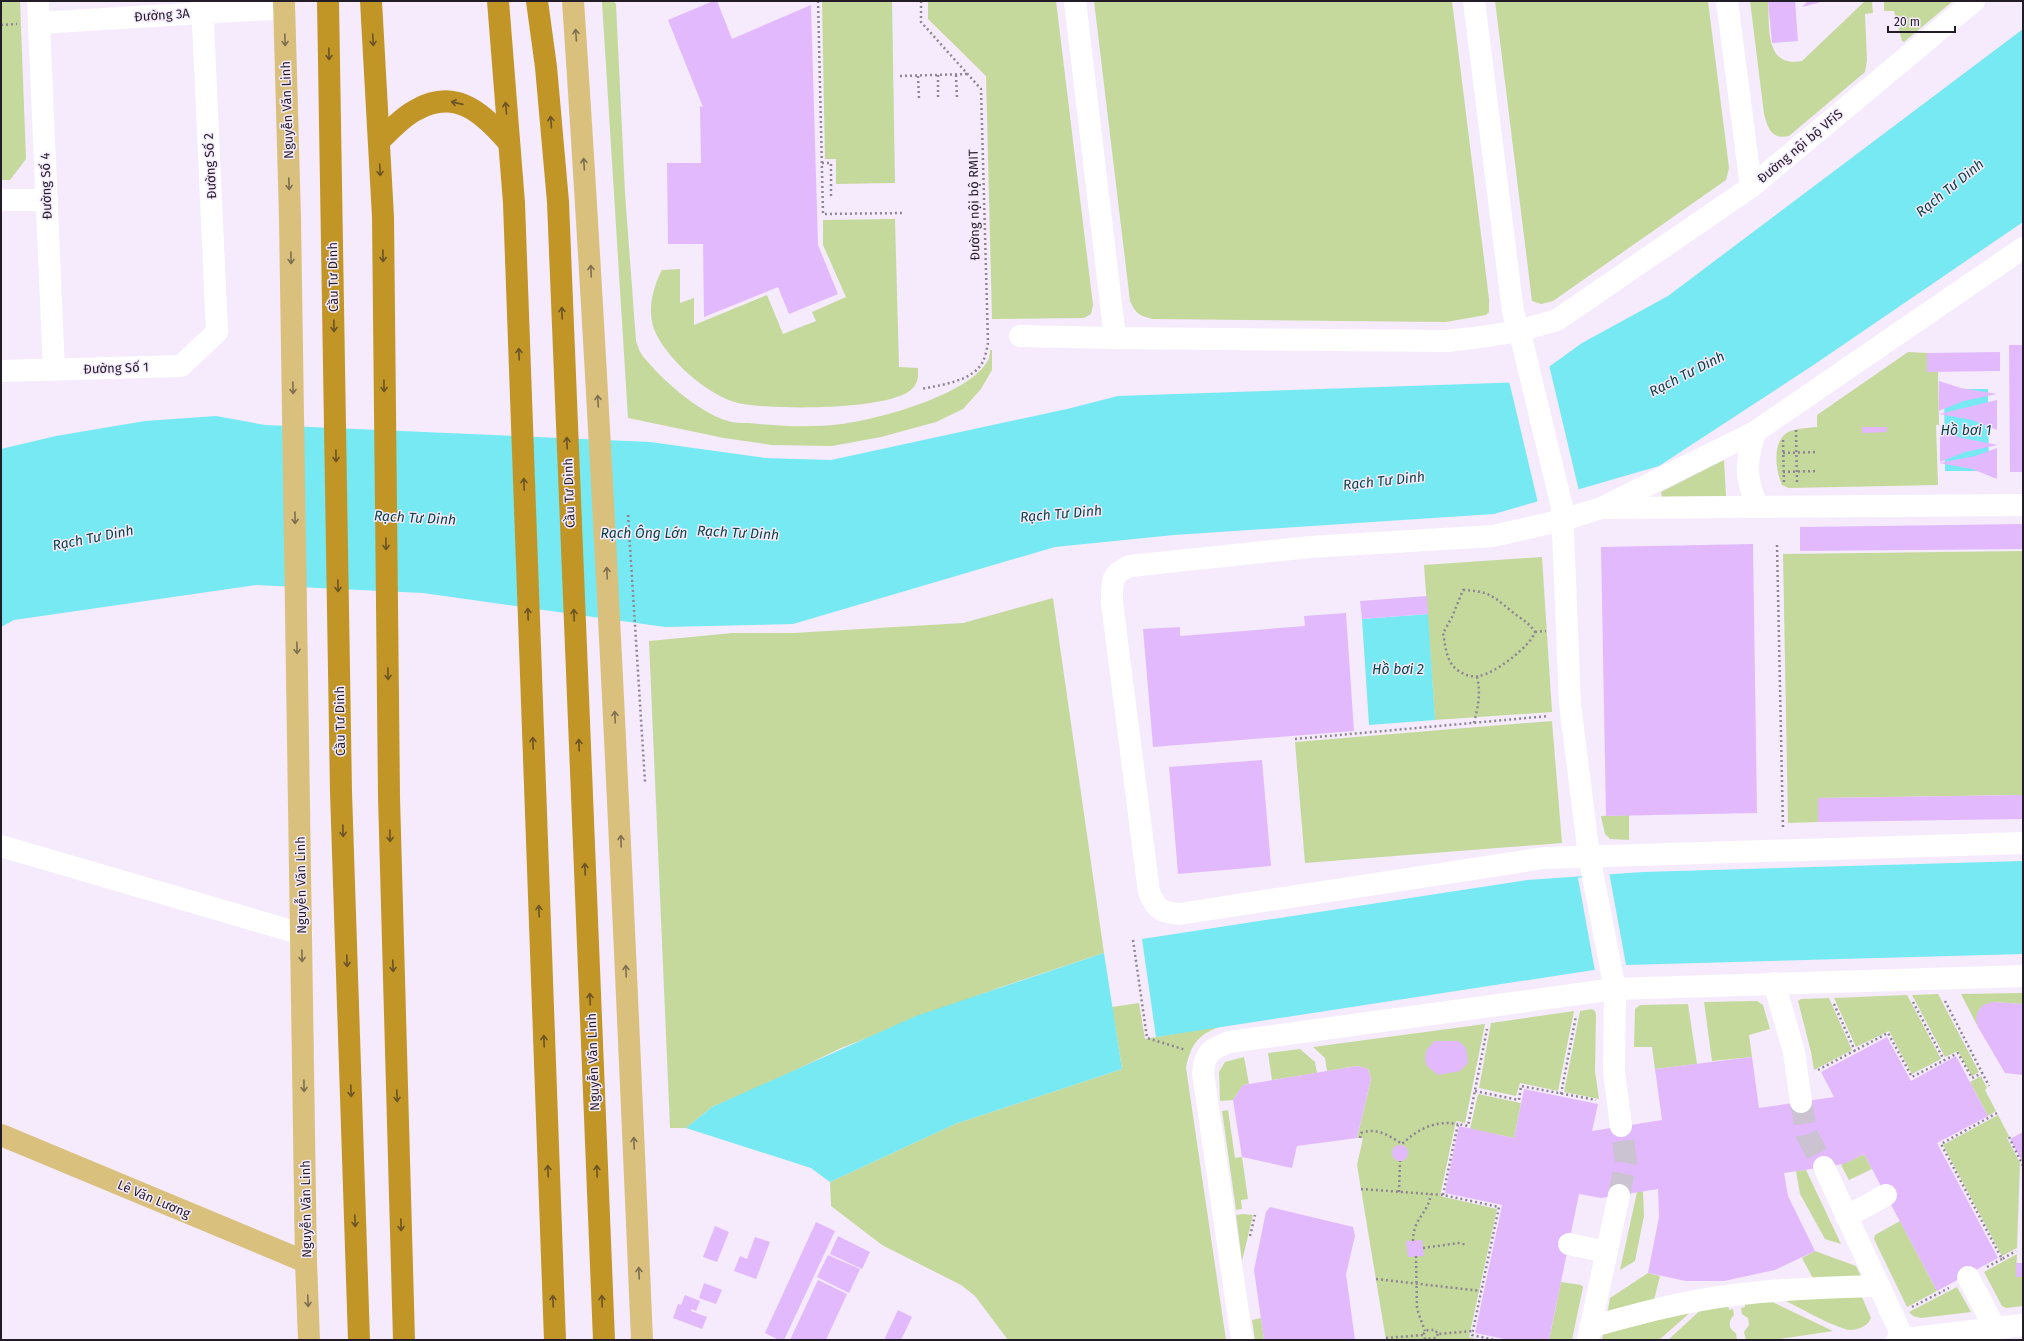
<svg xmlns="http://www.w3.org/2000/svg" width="2024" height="1341" font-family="'Fira Sans',sans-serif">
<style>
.green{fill:#c5d99c}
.water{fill:#77e9f3}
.pier{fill:#f5ebfd}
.building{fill:#e3b9fe}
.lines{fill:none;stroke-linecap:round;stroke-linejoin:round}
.minor-tunnel{stroke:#cbc2d2;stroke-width:22;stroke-dasharray:22 11;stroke-linecap:butt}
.path{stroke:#8e8694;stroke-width:2.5;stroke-dasharray:2 3;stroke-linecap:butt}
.minor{stroke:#fff;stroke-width:22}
.major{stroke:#dac07d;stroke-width:22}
.highway{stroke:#c19627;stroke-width:22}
.oneway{stroke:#7e6e52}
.oneway2{stroke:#6a5326}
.labels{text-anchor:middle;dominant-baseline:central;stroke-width:3;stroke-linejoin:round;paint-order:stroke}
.street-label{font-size:13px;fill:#221c26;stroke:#f5ebfd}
.water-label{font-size:14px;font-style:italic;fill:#0c4246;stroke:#f5ebfd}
</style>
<rect width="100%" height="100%" fill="#f5ebfd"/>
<g class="green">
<polygon points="1,1 20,1 26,159 10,180 1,180"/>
<polygon points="822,1 892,1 895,183 836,184 836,159 825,159"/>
<polygon points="928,1 1056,1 1093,305 1091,314 1084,318 992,319 986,76 928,19"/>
<path d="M1094,1H1452L1489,299V312L1486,315L1446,322L1152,319C1140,316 1135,313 1130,301Z"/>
<polygon points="1495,1 1708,1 1729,168 1726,180 1553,301 1541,304 1532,301"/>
<path d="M1750,1H1768C1770,27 1764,68 1802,61L1865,1H1872L1873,13L1865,14L1867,61L1865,72L1789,136C1772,140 1768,129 1764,114Z"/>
<polygon points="1884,1 1953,1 1904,42 1902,41 1894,11 1884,11"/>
<path d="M602,2H614L616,4L625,193L636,341C638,346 639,351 642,355C660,378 699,413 728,421C734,423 742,423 749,423C779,426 812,428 842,424C880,419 967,395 987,362C989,359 990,354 990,350H992V370L981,389L963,409L936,422L881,437L832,446L772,445L724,438L628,418Z"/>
<path d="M895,219L899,367L918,368C918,375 919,381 913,388C893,411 769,410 738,403C708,396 665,358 654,329C647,310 653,287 662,270L680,269V303L694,298V325L767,295L783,334L816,321L812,312L846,297L823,245V220Z"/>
<path d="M1908,352L1927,353V372H1938L1939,425H1936L1938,485L1789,488L1782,485C1776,471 1771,442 1788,432C1797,428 1807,428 1817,427V415Z"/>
<polygon points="1724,460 1726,496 1662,497 1661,492"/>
<polygon points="2023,551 2023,795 1818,798 1818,822 1788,823 1783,554"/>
<polygon points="1542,557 1552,712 1435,720 1424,565"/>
<polygon points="1053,598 1104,953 1001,987 841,1048 773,1081 712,1107 686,1128 670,1128 649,641 733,633 793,633 963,623"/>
<polygon points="1552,721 1562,843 1305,863 1295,742"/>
<polygon points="1629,815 1629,840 1610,839 1605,834 1601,816"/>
<path d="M2023,993V1004C2003,1003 1971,995 1978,1027L1961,994Z"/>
<polygon points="1938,994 1979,1072 1972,1076 1958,1051 1945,1057 1912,995"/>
<polygon points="1907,995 1941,1059 1912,1074 1889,1031 1856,1047 1834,998"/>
<polygon points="1829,998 1852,1050 1814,1070 1811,1052 1798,1001 1801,999"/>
<polygon points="1757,1001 1763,1005 1770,1029 1749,1035 1752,1057 1712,1061 1704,1002"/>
<path d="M1139,1003L1145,1039L1225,1025C1200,1033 1191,1042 1186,1068L1226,1340H1008L975,1296L961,1285L882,1245L831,1206L830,1182L955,1124L1122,1069L1112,1007Z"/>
<polygon points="1688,1004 1697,1064 1655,1069 1652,1047 1634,1047 1635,1009 1640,1005"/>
<polygon points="1592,1009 1595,1011 1596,1015 1595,1071 1599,1099 1564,1092 1580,1011"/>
<polygon points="1574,1011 1558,1091 1520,1083 1516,1096 1479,1088 1491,1023"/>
<polygon points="1485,1024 1465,1123 1456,1121 1440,1196 1497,1209 1469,1337 1480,1340 1386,1340 1357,1165 1363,1138 1357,1138 1371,1079 1368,1069 1357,1066 1327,1071 1325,1058 1313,1047"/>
<polygon points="1300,1049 1315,1062 1317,1073 1272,1080 1268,1053"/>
<polygon points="1244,1057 1249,1084 1243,1085 1233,1100 1220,1101 1219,1072 1225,1062"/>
<polygon points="1981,1076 1987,1088 1985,1090 1996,1111 1988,1116 1970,1082"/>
<polygon points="1478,1094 1521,1103 1514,1138 1470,1129"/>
<polygon points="1228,1110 1235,1158 1242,1157 1248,1199 1241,1200 1242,1209 1236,1210 1222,1111"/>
<polygon points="1998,1115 2009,1136 2007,1138 2020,1163 2017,1248 2002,1256 1943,1145"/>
<polygon points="1864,1154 1872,1169 1849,1180 1841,1165"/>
<polygon points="1806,1170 1841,1244 1825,1239 1800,1194 1796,1171"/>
<polygon points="1643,1191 1644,1216 1635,1261 1620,1270 1637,1192"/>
<polygon points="1243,1214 1253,1215 1242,1261 1236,1215"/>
<polygon points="1900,1221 1937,1291 1907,1307 1874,1239 1875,1235"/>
<polygon points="1815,1251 1856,1266 1863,1280 1815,1282 1802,1258"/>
<polygon points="2017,1254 2016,1277 2023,1277 2023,1306 2006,1308 2002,1306 1984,1272"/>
<polygon points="1648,1273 1660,1276 1653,1304 1607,1315 1610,1298"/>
<polygon points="1561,1282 1581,1285 1583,1287 1572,1340 1549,1340"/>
<polygon points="1957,1287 1971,1312 1921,1318 1913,1316 1909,1312"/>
<path d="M1862,1297L1871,1318C1868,1327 1854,1332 1845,1329C1825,1323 1801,1308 1782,1299Z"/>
<polygon points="1768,1300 1833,1331 1773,1340 1746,1340 1744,1332 1749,1325 1748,1318 1742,1314 1741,1308 1745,1307 1745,1302"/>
<path d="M1728,1304L1729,1310L1733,1309L1734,1315C1728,1321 1728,1329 1736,1333L1737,1340H1668L1704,1307Z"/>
<polygon points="1693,1310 1659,1340 1602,1340 1603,1334"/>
<polygon points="1261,1318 1264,1340 1255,1340 1252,1320"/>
</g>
<g class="water">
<polygon points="2023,29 2023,222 1815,364 1659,466 1494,514 1174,535 1055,547 793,624 665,627 423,593 256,585 14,620 1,627 1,449 56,436 145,421 216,416 265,425 650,442 765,458 831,460 1067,409 1118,396 1528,382 1582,343 1668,296"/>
<polygon points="1944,389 1988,389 1989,471 1945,471"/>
<polygon points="1428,614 1435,720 1369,725 1362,619"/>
<polygon points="2023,861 2023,954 1626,965 1156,1037 1142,939 1527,880 1643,872"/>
<polygon points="1104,953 1122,1069 955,1124 830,1182 811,1168 686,1128 712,1107 916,1016"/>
</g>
<g class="pier">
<polygon points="1549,365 1579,491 1538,503 1509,381 1527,380"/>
<polygon points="1609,872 1626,965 1595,971 1578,878"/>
</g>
<g class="building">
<polygon points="713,1 717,1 732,39 811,5 818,245 838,294 789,314 778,287 704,317 703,244 668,244 667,163 701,163 700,106 703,107 668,20"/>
<polygon points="1768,1 1795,1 1798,41 1772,43"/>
<polygon points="1808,1 1821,1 1821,2 1802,7"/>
<polygon points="2009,345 2023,345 2023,472 2010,472"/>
<polygon points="2000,352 2000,371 1927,372 1927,353"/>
<polygon points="1939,381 1961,388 1997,394 1964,401 1939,411"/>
<polygon points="1997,400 1997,430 1972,420 1939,414"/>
<polygon points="1862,427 1887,427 1887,432 1862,433"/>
<polygon points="1940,431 1962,438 1998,445 1965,452 1940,462"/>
<polygon points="1997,448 1997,479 1972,469 1939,463 1975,456"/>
<polygon points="2023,524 2023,549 1800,551 1800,527"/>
<polygon points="1753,544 1757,813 1606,816 1601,547"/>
<polygon points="1427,596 1428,614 1362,619 1360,601"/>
<polygon points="1346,613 1354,731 1153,747 1143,629 1180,627 1180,636 1305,626 1304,616"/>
<polygon points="1262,760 1271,866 1178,874 1169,767"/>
<polygon points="2023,795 2023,819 1818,822 1818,798"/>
<polygon points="1992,1002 2023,1004 2023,1075 2005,1073 1978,1027 1976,1019 1978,1011 1983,1005"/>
<polygon points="1887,1037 1911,1081 1956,1056 1988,1116 1937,1143 1998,1258 1937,1291 1864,1154 1844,1164 1784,1173 1788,1196 1815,1251 1775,1270 1724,1281 1686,1281 1648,1273 1659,1217 1658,1189 1601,1198 1579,1194 1549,1340 1509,1340 1475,1333 1502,1205 1445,1193 1459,1126 1514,1138 1524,1089 1598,1104 1592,1131 1662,1120 1655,1069 1752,1057 1759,1108 1834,1097 1821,1072"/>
<polygon points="1434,1041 1459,1041 1466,1048 1468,1063 1460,1071 1438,1075 1427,1066 1425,1060 1426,1051"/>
<polygon points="1357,1066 1368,1069 1371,1079 1357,1138 1297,1146 1292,1168 1242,1157 1233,1100 1243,1085"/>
<polygon points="2023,1132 2023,1163 2010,1139"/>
<circle cx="1400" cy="1153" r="8"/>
<polygon points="1270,1207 1353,1227 1355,1236 1346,1274 1355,1340 1264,1340 1254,1270 1266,1212"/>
<polygon points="816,1222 835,1231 784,1340 779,1340 765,1333"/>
<polygon points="715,1226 729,1232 717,1262 703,1257"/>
<polygon points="838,1236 870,1252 862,1269 830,1254"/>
<polygon points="755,1237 770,1242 756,1279 734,1271 740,1256 747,1259"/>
<polygon points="1422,1240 1424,1256 1408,1257 1406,1241"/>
<polygon points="828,1255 860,1269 849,1293 817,1277"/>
<rect x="2016" y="1263" width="7" height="14"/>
<polygon points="818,1280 847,1294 826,1340 790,1340"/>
<polygon points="704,1283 722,1290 716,1304 699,1298"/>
<polygon points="685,1295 700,1301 696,1311 692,1309 691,1311 707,1317 702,1329 673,1318 678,1304 681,1305"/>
<polygon points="898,1310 912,1317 901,1340 884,1340"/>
</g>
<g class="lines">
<g class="minor-tunnel">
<polyline points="1801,1102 1807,1135 1824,1167"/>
<polyline points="1619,1195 1626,1161 1621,1126"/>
</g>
<g class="path">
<polyline points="818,1 823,214 902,213"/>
<path d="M921,1V22L981,89L988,343C987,348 986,354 984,359C976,381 941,385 921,389"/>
<polyline points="1,25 17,24"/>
<polyline points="938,75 938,98"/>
<polyline points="956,75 957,98"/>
<polyline points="900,76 968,74"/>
<polyline points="918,76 919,99"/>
<polyline points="822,163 831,163 831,199"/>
<polyline points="1796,430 1797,485"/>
<polyline points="1783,440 1784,485"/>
<polyline points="1783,453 1818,452"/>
<polyline points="1783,472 1818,471"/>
<polyline points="628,515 645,782"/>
<polyline points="1777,545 1783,829"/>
<path d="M1463,590C1487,591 1492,595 1510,610C1519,618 1528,621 1535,632C1530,647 1494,674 1479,676C1470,678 1460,673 1454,667C1446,659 1445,643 1443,633L1452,617Z"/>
<polyline points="1535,632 1546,631"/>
<path d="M1474,723C1478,707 1481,693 1477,677"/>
<polyline points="1295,739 1549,716"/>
<polyline points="1133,940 1147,1038 1186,1050"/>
<polyline points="1945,1001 1989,1086"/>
<polyline points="1913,1002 1944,1060"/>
<polyline points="1834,1004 1855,1051"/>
<polyline points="1818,1070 1888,1033 1912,1077 1958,1053 1972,1078 1982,1073"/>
<polyline points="1475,1091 1519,1100 1521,1086 1596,1100"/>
<polyline points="1561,1094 1576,1016"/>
<polyline points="1997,1113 1941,1144 2002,1259 2016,1251"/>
<polyline points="2009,1137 2023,1166"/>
<path d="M1360,1138L1361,1133C1377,1127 1390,1136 1402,1144C1418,1129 1435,1120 1458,1124"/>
<polyline points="1361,1189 1443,1195 1499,1207 1472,1335 1495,1340"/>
<polyline points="1399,1192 1400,1161"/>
<polyline points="1443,1195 1458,1124 1468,1126 1487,1029"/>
<polyline points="1250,1236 1255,1215"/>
<path d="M1413,1241C1413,1218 1428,1214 1431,1194"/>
<polyline points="1423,1248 1459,1243 1467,1245"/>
<polyline points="1416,1256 1417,1309 1425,1331"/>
<polyline points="1987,1267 2002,1259"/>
<polyline points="1376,1279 1481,1291"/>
<polyline points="1912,1307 1949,1288"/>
<polyline points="1438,1334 1436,1338 1425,1339 1424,1333 1428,1330 1435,1330 1438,1334 1473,1331"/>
<polyline points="1386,1338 1423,1335"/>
</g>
<g class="minor">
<polyline points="38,1 54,370"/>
<polyline points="1075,1 1115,338 1447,341 1481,337 1519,331 1557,320 1751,187 1974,1"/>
<polyline points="1474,1 1513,312 1522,341 1562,507 1570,704 1589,856 1615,989 1614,1072 1621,1126"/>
<polyline points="1727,1 1751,187"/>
<polyline points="39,23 285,8"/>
<polyline points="1,200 47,200"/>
<path d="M2023,248L1755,432L1601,508L1563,520L1493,536L1310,547L1130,566C1110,574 1112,583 1112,603L1149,892C1156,909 1160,912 1179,914L1544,858L2023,843"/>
<polyline points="1020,336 1115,338"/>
<polyline points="1,371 181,366 217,332 202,1"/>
<path d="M1755,432C1745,466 1745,474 1757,507"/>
<polyline points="1606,508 2023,505"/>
<polyline points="1,846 302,934"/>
<polyline points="1774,983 1794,1052 1801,1102"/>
<polyline points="1824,1167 1904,1340"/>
<polyline points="1846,1217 1886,1195"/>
<polyline points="1569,1244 1606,1252"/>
<polyline points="1968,1277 1995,1328"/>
<path d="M1590,1327C1637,1314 1684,1301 1733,1295C1781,1289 1830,1287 1879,1286"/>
<polyline points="1588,1339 1619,1195"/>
<path d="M1242,1340L1203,1073C1205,1052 1210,1050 1229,1042L1615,989L2023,976"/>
<polyline points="1897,1340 2023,1325"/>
</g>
<g class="major">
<polyline points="284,1 290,219 306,1262 309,1340"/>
<path d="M573,1C603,447 623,893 642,1340"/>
<polyline points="1,1135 306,1262"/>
</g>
<g class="highway">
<polyline points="328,1 341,792 359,1340"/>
<polyline points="371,1 383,217 389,797 404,1340"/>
<polyline points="498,1 514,203 555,1340"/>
<polyline points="537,1 546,67 558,202 604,1340"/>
<path d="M379,141C390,131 402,117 416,110C456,87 484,114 509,143"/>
</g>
</g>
<defs><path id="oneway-shaft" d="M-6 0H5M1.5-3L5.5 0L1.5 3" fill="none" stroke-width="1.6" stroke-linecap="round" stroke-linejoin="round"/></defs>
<g class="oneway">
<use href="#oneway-shaft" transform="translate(576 35) rotate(-94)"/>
<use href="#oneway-shaft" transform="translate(285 40) rotate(88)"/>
<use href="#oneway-shaft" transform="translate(584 164) rotate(-94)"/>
<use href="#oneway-shaft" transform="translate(289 184) rotate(88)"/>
<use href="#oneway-shaft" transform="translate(291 258) rotate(89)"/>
<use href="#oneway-shaft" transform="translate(591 271) rotate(-93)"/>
<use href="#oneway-shaft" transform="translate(293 388) rotate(89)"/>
<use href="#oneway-shaft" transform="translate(598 401) rotate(-93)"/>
<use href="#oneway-shaft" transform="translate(295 518) rotate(89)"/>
<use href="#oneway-shaft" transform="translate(607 573) rotate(-93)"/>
<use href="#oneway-shaft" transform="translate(297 648) rotate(89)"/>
<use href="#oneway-shaft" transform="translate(615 717) rotate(-93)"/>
<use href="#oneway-shaft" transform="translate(621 841) rotate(-92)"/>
<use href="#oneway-shaft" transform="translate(302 956) rotate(89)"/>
<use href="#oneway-shaft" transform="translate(626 971) rotate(-92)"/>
<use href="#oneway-shaft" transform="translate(304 1086) rotate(89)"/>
<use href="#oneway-shaft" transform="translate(634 1143) rotate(-92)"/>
<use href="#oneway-shaft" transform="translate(639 1273) rotate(-92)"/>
<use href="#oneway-shaft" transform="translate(308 1301) rotate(88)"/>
</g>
<g class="oneway2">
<use href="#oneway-shaft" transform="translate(373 40) rotate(87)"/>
<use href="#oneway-shaft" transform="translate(329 54) rotate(89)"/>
<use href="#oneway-shaft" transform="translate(457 103) rotate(-167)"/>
<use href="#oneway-shaft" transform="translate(506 108) rotate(-95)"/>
<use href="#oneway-shaft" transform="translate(551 122) rotate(-95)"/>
<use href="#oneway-shaft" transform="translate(380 170) rotate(87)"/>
<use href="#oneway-shaft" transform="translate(383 256) rotate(89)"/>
<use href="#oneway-shaft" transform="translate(562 313) rotate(-92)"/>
<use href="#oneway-shaft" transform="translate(334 326) rotate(89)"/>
<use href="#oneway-shaft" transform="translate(519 354) rotate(-92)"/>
<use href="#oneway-shaft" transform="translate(384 386) rotate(89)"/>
<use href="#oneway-shaft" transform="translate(567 443) rotate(-92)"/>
<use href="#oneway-shaft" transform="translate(336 456) rotate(89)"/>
<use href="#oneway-shaft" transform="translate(524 484) rotate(-92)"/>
<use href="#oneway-shaft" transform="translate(386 544) rotate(89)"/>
<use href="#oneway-shaft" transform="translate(338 586) rotate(89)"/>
<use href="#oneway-shaft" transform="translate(528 614) rotate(-92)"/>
<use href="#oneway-shaft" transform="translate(574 615) rotate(-92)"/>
<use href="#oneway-shaft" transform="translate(388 674) rotate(89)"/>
<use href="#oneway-shaft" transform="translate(533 743) rotate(-92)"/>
<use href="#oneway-shaft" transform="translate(579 745) rotate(-92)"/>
<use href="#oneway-shaft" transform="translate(343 831) rotate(88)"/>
<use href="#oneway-shaft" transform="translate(390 836) rotate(89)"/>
<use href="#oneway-shaft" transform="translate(585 869) rotate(-92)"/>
<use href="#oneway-shaft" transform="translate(539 911) rotate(-92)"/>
<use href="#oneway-shaft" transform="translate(347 961) rotate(88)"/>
<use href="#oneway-shaft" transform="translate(393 966) rotate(88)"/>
<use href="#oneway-shaft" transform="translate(590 999) rotate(-92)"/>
<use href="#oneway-shaft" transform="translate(544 1041) rotate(-92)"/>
<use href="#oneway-shaft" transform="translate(351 1091) rotate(88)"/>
<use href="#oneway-shaft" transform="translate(397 1096) rotate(88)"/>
<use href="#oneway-shaft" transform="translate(548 1171) rotate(-92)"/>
<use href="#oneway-shaft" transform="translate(597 1171) rotate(-92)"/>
<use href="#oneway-shaft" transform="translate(355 1221) rotate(88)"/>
<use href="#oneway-shaft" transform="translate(401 1225) rotate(88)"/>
<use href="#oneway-shaft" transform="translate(553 1301) rotate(-92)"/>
<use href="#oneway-shaft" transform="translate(602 1301) rotate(-92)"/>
</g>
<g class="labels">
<g class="street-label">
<text transform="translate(162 15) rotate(-4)">Đường 3A</text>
<text transform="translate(287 110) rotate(-92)">Nguyễn Văn Linh</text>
<text transform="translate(1800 146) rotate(-40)">Đường nội bộ VFiS</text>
<text transform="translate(210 166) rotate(-93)">Đường Số 2</text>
<text transform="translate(46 186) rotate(-92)">Đường Số 4</text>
<text transform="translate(974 205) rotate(-91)">Đường nội bộ RMIT</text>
<text transform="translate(333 277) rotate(-91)">Cầu Tư Dinh</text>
<text transform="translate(116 368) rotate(-2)">Đường Số 1</text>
<text transform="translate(569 493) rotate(-92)">Cầu Tư Dinh</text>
<text transform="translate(340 721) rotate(-91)">Cầu Tư Dinh</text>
<text transform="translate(301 885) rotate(-91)">Nguyễn Văn Linh</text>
<text transform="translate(593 1062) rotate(-92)">Nguyễn Văn Linh</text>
<text transform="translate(154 1199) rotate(23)">Lê Văn Lương</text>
<text transform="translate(306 1209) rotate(-91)">Nguyễn Văn Linh</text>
</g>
<g class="water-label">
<text transform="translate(1950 188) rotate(-39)">Rạch Tư Dinh</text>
<text transform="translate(1687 374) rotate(-27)">Rạch Tư Dinh</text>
<text x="1966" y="430">Hồ bơi 1</text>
<text transform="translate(1384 481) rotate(-6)">Rạch Tư Dinh</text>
<text transform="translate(1061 514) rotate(-5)">Rạch Tư Dinh</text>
<text transform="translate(415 518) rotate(3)">Rạch Tư Dinh</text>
<text x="644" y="533">Rạch Ông Lớn</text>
<text transform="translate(738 533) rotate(3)">Rạch Tư Dinh</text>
<text transform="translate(93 538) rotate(-11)">Rạch Tư Dinh</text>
<text x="1398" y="669">Hồ bơi 2</text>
</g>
</g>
<rect width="2024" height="1341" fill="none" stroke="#221c26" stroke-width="4"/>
<path d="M1888 26v6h67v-6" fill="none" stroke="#221c26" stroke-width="2"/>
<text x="1894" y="26" font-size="12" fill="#221c26" stroke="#f5ebfd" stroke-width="3" paint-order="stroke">20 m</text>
</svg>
